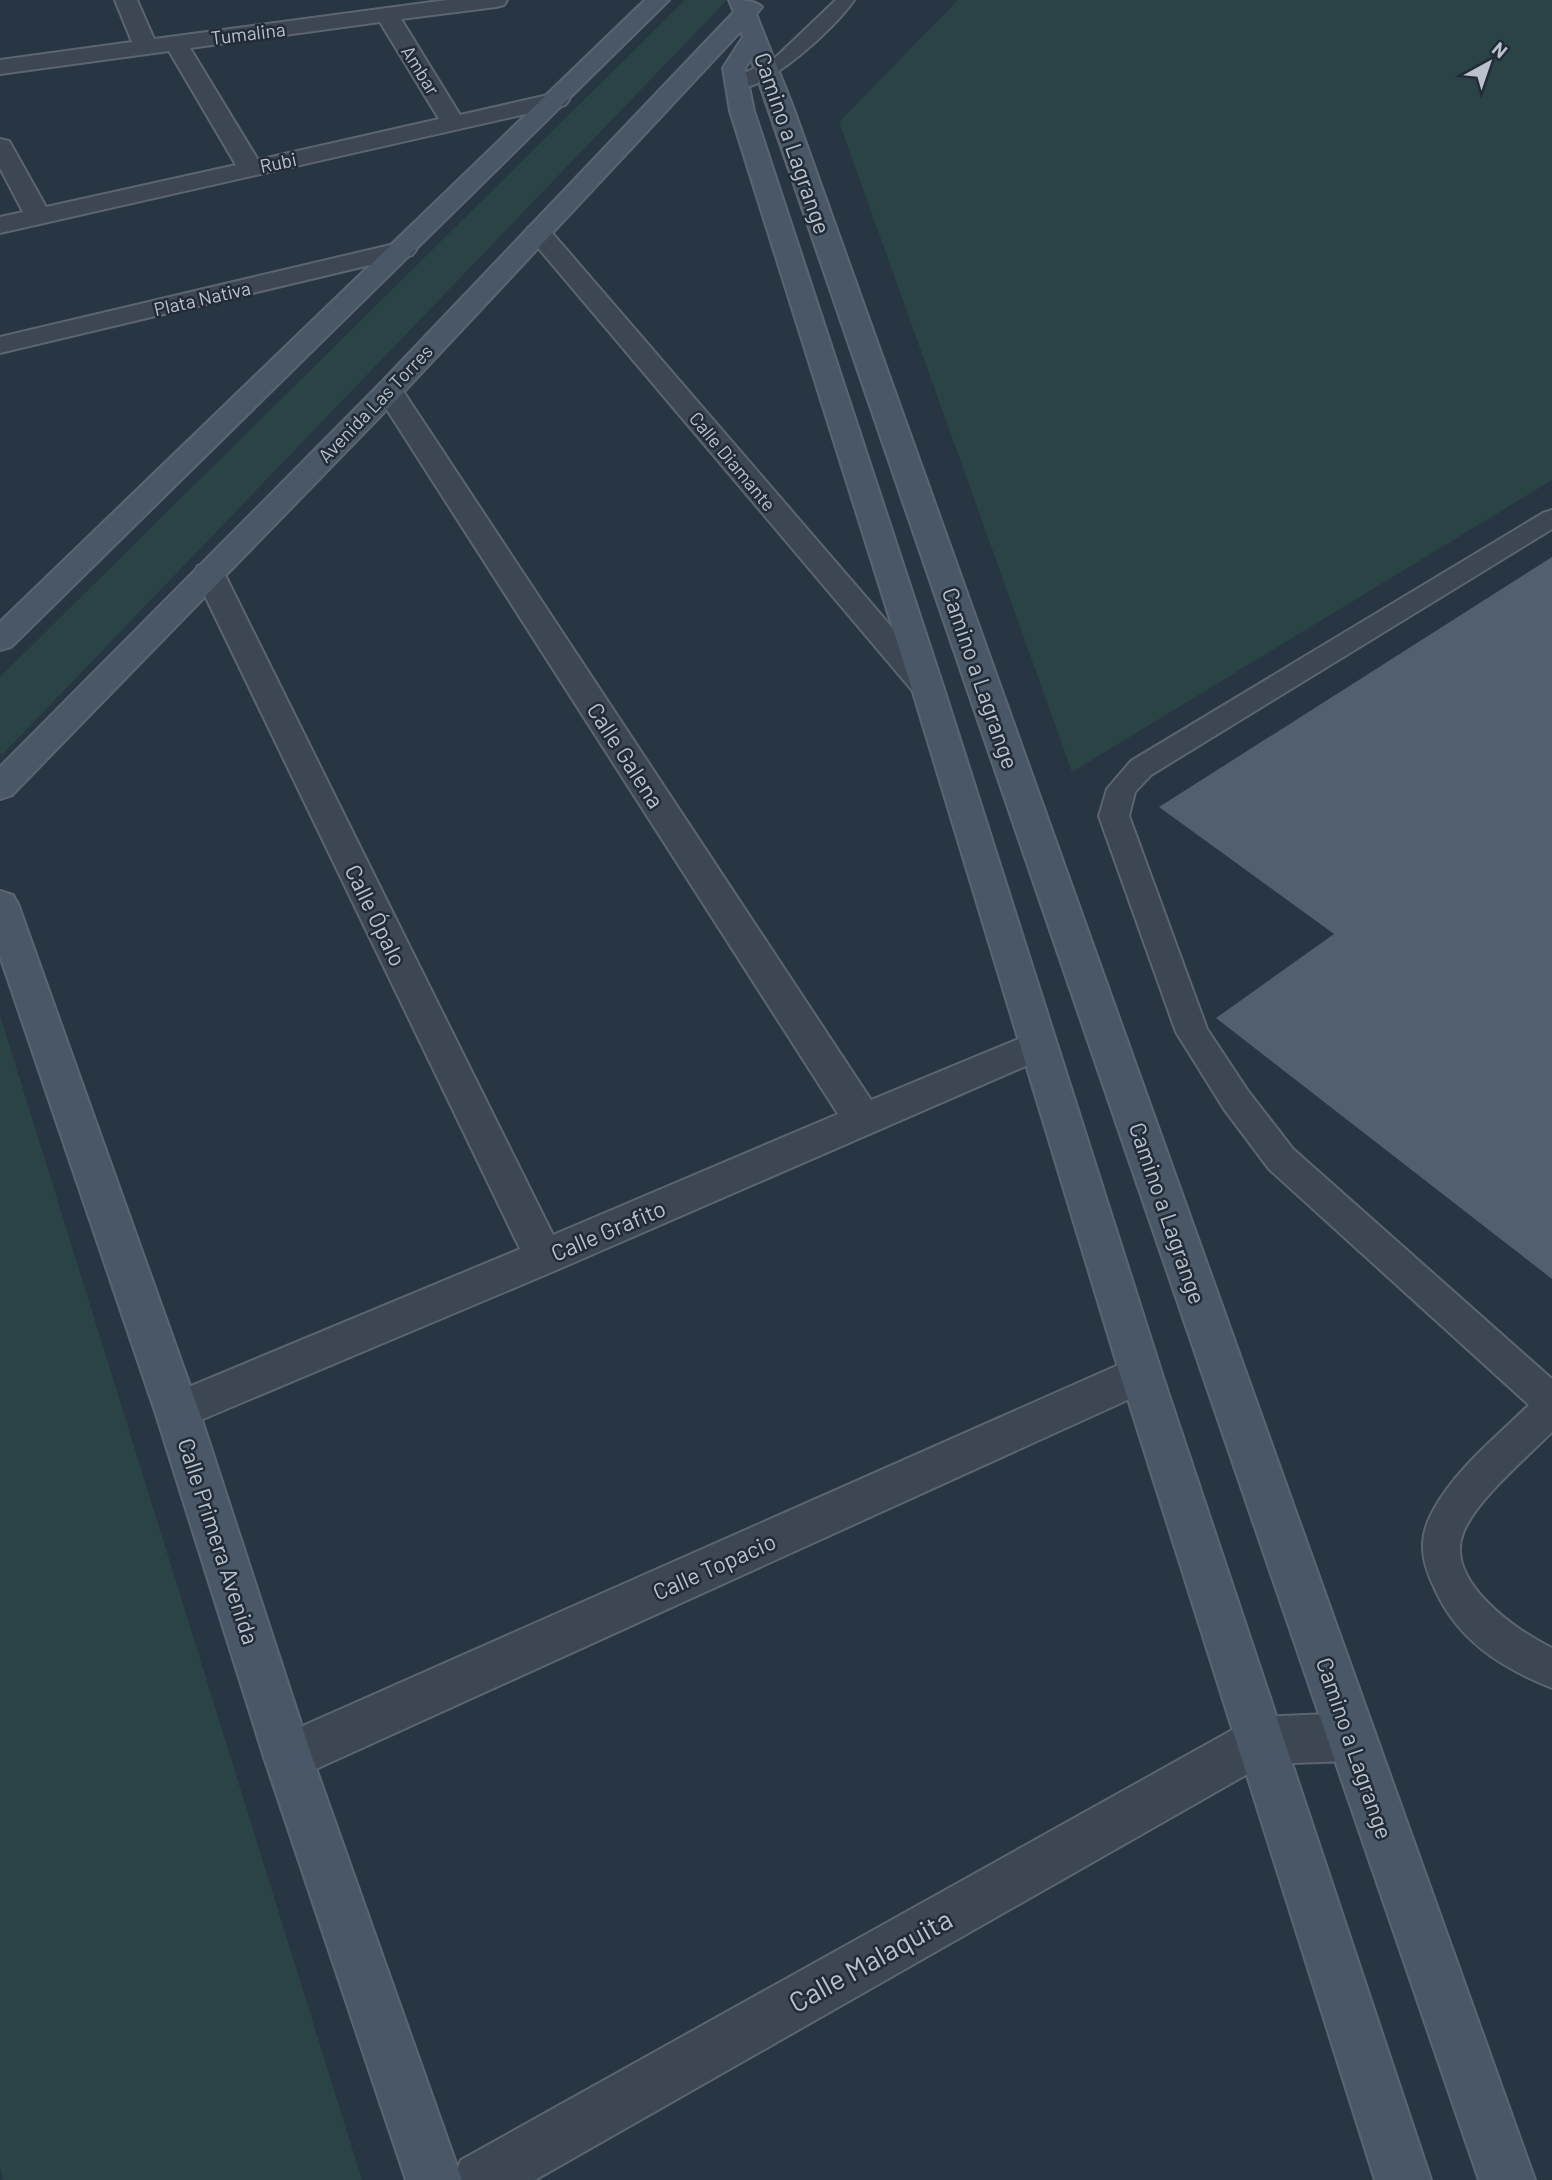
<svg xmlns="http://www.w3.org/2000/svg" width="1552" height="2180" font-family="Barlow,sans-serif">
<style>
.green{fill:#2a4344}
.building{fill:#515f6e}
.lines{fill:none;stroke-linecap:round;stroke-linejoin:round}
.lane-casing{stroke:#5b6570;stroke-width:4}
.street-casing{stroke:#5b6570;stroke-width:4}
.secondary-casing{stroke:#5b6570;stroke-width:4}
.lane{fill:#3c4753;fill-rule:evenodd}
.street{fill:#3c4753;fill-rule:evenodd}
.secondary{fill:#4a5766;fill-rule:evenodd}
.labels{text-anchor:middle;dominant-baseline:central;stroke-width:5;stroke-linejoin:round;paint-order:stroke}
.far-street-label{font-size:19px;fill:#bac2cd;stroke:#212c38}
.street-label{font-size:23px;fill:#bac2cd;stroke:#212c38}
.near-street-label{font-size:28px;fill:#bac2cd;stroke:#212c38}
</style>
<rect width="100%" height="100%" fill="#283643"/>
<g class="green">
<polygon points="685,0 727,0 3,754 0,753 0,677"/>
<polygon points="958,0 1552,0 1552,480 1072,772 839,122"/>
<polygon points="0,1015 362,2180 3,2180 0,2168"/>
</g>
<polygon class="building" points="1552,557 1552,1279 1216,1018 1334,934 1159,807"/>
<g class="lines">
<defs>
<g id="lane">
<path d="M836,0H854C837,26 763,96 730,88L727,84L730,80L775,58Z"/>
<path d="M1552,510V529L1151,775L1135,792L1129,816L1207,1029L1248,1091L1293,1149L1552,1379V1432C1527,1457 1475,1501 1463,1533C1444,1581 1517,1631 1552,1648V1688C1500,1667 1457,1640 1434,1587C1421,1560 1418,1538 1433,1511C1455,1470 1496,1437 1529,1405L1269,1169L1224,1109L1176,1032L1099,816L1107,789L1131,761L1543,513Z"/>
</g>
<g id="street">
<path d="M115,0H137L154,39L447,0H507L504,5L496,7L401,19L460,115L557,93L565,95L569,100L565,105L0,233V217L23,212L0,168V139L9,141L12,146L46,207L236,165L169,51L0,74V60L132,42ZM380,22L439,119L258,160L190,48Z"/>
<polygon points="538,224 547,227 939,682 944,689 939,696 928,700 917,696 529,237 525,232 529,227"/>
<polygon points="403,242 412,245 416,250 412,255 0,353 0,337"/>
<polygon points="389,383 399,385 403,391 871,1100 1038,1031 1051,1035 1057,1045 1051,1055 559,1269 177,1430 162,1424 155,1411 162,1398 520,1249 194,573 198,566 209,564 220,566 224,573 553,1235 838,1114 375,391 379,385"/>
<polygon points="1141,1355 1156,1361 1162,1374 1156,1387 305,1774 288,1781 271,1774 264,1757 271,1740"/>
<polygon points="1351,1713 1368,1720 1375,1737 1368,1754 1351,1761 1265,1764 535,2180 453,2180 461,2160 1243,1724 1260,1717"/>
</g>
<g id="secondary">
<polygon points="645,0 669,0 11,647 0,650 0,622"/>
<path d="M729,0C740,0 755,0 762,7L756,14L793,107L1535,2180H1479L751,59L745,68L754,111L944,689L1162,1374L1431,2180H1375L1120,1374L912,689L730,111L723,68L743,37L741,31L399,397L12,795L0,799V767L379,385L734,12Z"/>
<polygon points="0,891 13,895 18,904 199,1411 312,1757 462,2180 406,2180 264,1757 155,1411 0,956"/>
</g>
</defs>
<use href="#lane" class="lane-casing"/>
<use href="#street" class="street-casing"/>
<use href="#secondary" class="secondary-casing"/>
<use href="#lane" class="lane"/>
<use href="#street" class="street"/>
<use href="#secondary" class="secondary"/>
</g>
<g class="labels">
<g class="far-street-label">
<text transform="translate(248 33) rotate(-7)">Tumalina</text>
<text transform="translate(421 70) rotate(58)">Ambar</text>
<text transform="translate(278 162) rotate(-12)">Rubi</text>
<text transform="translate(202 298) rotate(-13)">Plata Nativa</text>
<text transform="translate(375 403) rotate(-46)">Avenida Las Torres</text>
<text transform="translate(733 461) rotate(50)">Calle Diamante</text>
</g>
<g class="street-label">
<text transform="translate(793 143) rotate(71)">Camino a Lagrange</text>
<text transform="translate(981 678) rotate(71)">Camino a Lagrange</text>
<text transform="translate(626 755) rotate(57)">Calle Galena</text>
<text transform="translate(376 915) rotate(64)">Calle Ópalo</text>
<text transform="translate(1168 1213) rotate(71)">Camino a Lagrange</text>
<text transform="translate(608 1230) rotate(-23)">Calle Grafito</text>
<text transform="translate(219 1541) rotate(72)">Calle Primera Avenida</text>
<text transform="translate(714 1566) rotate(-24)">Calle Topacio</text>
<text transform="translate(1355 1748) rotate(71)">Camino a Lagrange</text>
</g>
<g class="near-street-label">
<text transform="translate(870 1960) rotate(-29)">Calle Malaquita</text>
</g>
</g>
<g transform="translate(1489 63) rotate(40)" stroke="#212c38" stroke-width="5" paint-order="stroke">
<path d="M0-5L12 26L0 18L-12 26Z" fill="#bac2cd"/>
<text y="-10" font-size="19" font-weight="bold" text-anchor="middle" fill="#bac2cd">N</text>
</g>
</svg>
